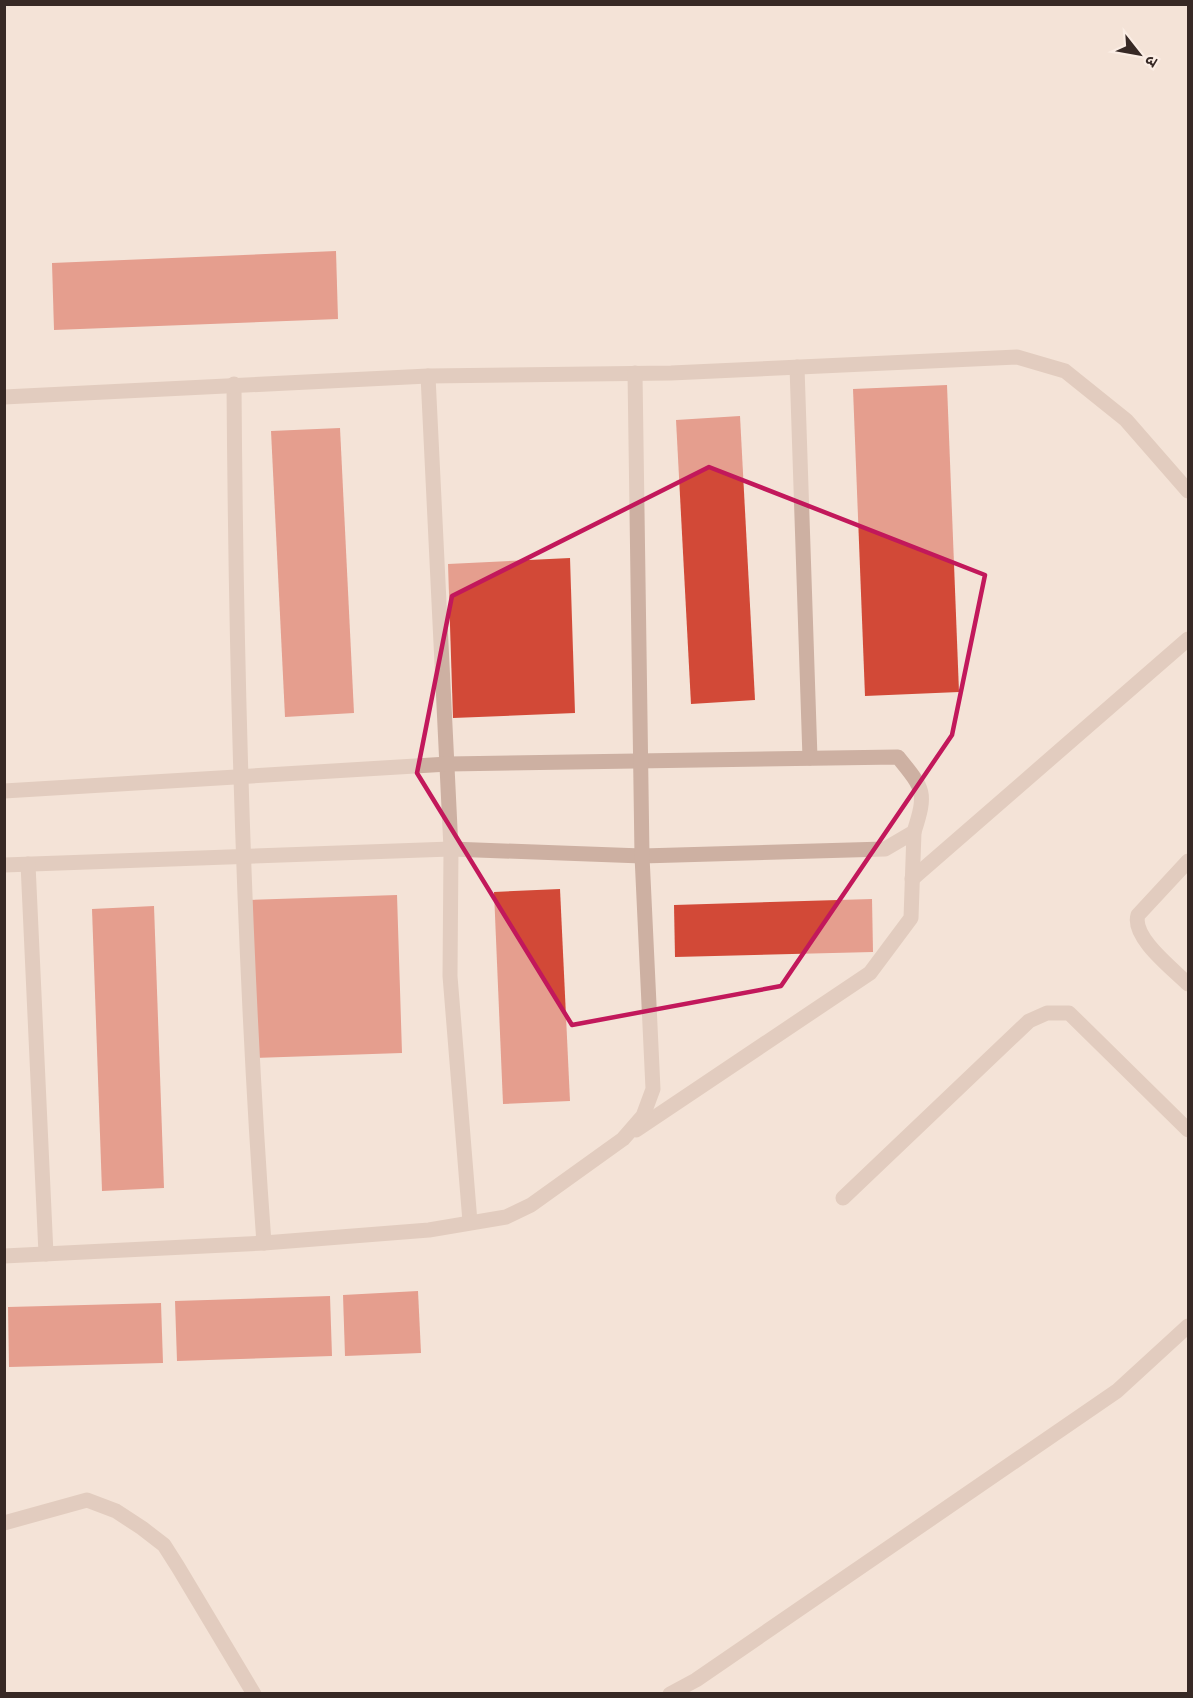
<svg xmlns="http://www.w3.org/2000/svg" width="1193" height="1698" font-family="'PT Sans Narrow','Noto Sans Devanagari',sans-serif">
<style>
.building{fill:#d24937}
.lines{fill:none;stroke-linecap:round;stroke-linejoin:round}
.service{stroke:#cdb0a2;stroke-width:15}
.minor{stroke:#cdb0a2;stroke-width:15}
.marked{fill:none;stroke:#c2185b;stroke-width:4.5;stroke-linejoin:round}
</style>
<rect width="100%" height="100%" fill="#f4e3d7"/>
<g class="building">
<polygon points="336,251 338,319 54,330 52,263"/>
<polygon points="947,385 959,692 865,696 853,389"/>
<polygon points="740,416 755,700 691,704 676,420"/>
<polygon points="340,428 354,713 285,717 271,431"/>
<polygon points="570,558 575,713 453,718 448,564"/>
<polygon points="560,889 570,1101 503,1104 494,892"/>
<polygon points="397,895 402,1053 253,1058 248,900"/>
<polygon points="872,899 873,952 675,957 674,905"/>
<polygon points="154,906 164,1188 102,1191 92,909"/>
<polygon points="418,1291 421,1353 345,1356 343,1295"/>
<polygon points="330,1296 332,1356 177,1361 175,1301"/>
<polygon points="161,1303 163,1363 9,1367 8,1307"/>
</g>
<g class="lines">
<g class="service">
<polyline points="797,367 810,758"/>
<polyline points="428,376 451,849 450,976 470,1222"/>
<path d="M234,384C236,671 243,957 264,1243"/>
<polyline points="4,397 428,376 671,373 1017,357 1065,371 1126,420 1188,491"/>
<path d="M4,791L448,764L898,757C924,789 927,792 914,832L885,849L642,856L451,849L4,865"/>
<polyline points="28,864 46,1254"/>
<polyline points="912,879 1188,639"/>
<polyline points="636,1130 870,973 911,918 914,832"/>
<polyline points="4,1256 264,1243 429,1230 506,1217 531,1205 623,1139 643,1116 653,1089 642,856 635,373"/>
</g>
<g class="minor">
<path d="M1188,861L1138,915C1131,937 1173,969 1188,984"/>
<polyline points="843,1198 1029,1021 1047,1013 1069,1013 1188,1130"/>
<polyline points="4,1523 87,1500 116,1511 142,1528 164,1545 178,1567 254,1694"/>
<polyline points="670,1694 696,1680 1117,1391 1188,1326"/>
</g>
</g>
<path d="M0 0H1193V1698H0ZM709,467L985,575L952,735L781,986L572,1025L417,773L452,596Z" fill="#f4e3d7" fill-opacity=".55" fill-rule="evenodd"/>
<path class="marked" d="M709,467L985,575L952,735L781,986L572,1025L417,773L452,596Z"/>
<rect width="1193" height="1698" fill="none" stroke="#372925" stroke-width="12"/>
<g transform="translate(1139 54) rotate(121)" stroke="#fbede4" stroke-width="4.5" paint-order="stroke">
<path d="M0-4.5L10 22L0 15L-10 22Z" fill="#372925"/>
<text y="-9" font-size="16" font-weight="bold" text-anchor="middle" fill="#372925">उ</text>
</g>
</svg>
